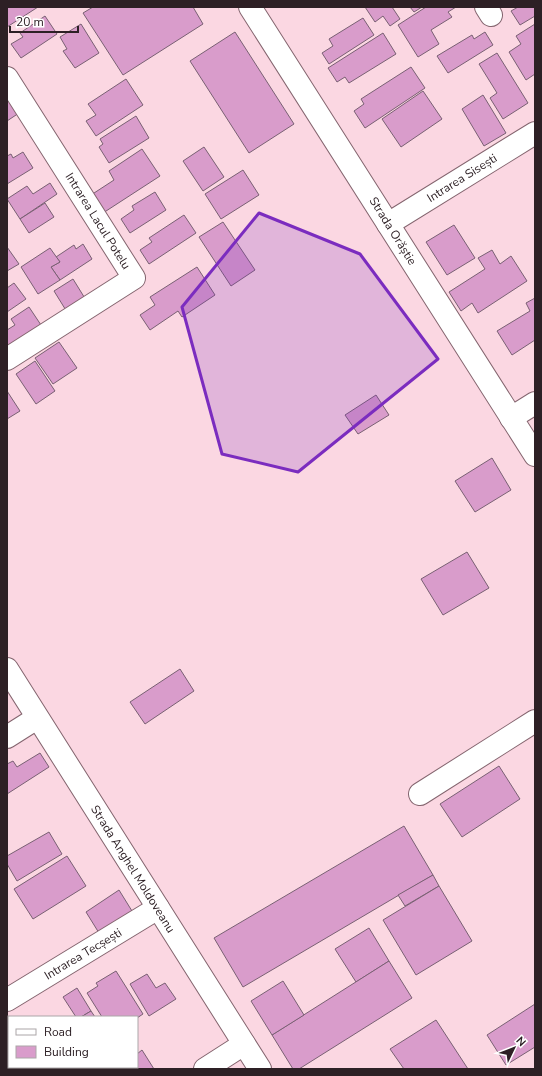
<svg xmlns="http://www.w3.org/2000/svg" width="542" height="1076" font-family="'Nunito Sans',sans-serif">
<style>
.building{fill:#d99ccb;stroke:#796073}
.lines{fill:none;stroke-linecap:round;stroke-linejoin:round}
.street-casing{stroke:#84656f;stroke-width:24}
.street{stroke:#fff;stroke-width:22}
.marked{fill:#7b2cbf;fill-opacity:0.2;stroke:#7b2cbf;stroke-width:3;stroke-linejoin:round}
.labels{text-anchor:middle;dominant-baseline:central;stroke-width:3;stroke-linejoin:round;paint-order:stroke}
.street-label{font-size:12px;fill:#2d2025;stroke:#fff}
</style>
<rect width="100%" height="100%" fill="#fbd7e2"/>
<g class="building">
<polygon points="7,7 38,7 7,27"/>
<polygon points="93,7 193,7 203,24 123,75 83,13"/>
<polygon points="365,7 392,7 400,19 390,26 383,16 375,22"/>
<polygon points="410,7 422,7 414,12"/>
<polygon points="426,7 456,7 448,12 452,17 431,30 439,44 418,57 398,25"/>
<polygon points="518,7 535,7 535,16 520,25 511,11"/>
<polygon points="45,16 57,34 21,58 11,44 23,37 20,33"/>
<polygon points="363,18 374,35 329,64 322,53 333,46 329,39"/>
<polygon points="81,24 99,53 75,68 63,51 67,49 60,37"/>
<polygon points="535,24 535,74 526,80 509,52 521,44 516,36"/>
<polygon points="235,32 294,124 249,153 190,61"/>
<polygon points="485,32 493,45 448,73 437,56 472,35 474,39"/>
<polygon points="383,33 396,54 349,83 345,77 337,82 328,68"/>
<polygon points="497,53 528,103 503,119 490,98 497,93 479,64"/>
<polygon points="411,67 425,88 365,128 354,111 364,104 361,99"/>
<polygon points="126,79 143,105 96,136 86,121 96,115 88,104"/>
<polygon points="423,91 442,119 401,147 382,119"/>
<polygon points="483,95 506,133 484,146 462,109"/>
<polygon points="7,97 19,113 7,121"/>
<polygon points="136,116 149,138 109,163 99,147 103,144 100,139"/>
<polygon points="204,147 224,177 203,191 183,161"/>
<polygon points="142,149 160,176 103,213 91,195 114,180 109,171"/>
<polygon points="23,152 33,168 7,184 7,156 11,154 13,158"/>
<polygon points="243,170 259,195 221,219 205,194"/>
<polygon points="50,183 57,194 20,219 7,199 27,186 33,194"/>
<polygon points="155,192 166,210 130,233 121,219 134,210 132,206"/>
<polygon points="45,203 54,217 29,233 20,219"/>
<polygon points="184,215 196,233 149,264 140,250 152,242 149,238"/>
<polygon points="223,222 255,270 231,286 199,237"/>
<polygon points="454,225 475,258 447,275 426,242"/>
<polygon points="83,244 92,259 60,280 51,267 60,262 56,257 74,245 76,249"/>
<polygon points="7,247 19,264 7,271"/>
<polygon points="50,248 60,262 51,267 60,280 38,294 21,267"/>
<polygon points="492,250 500,264 511,256 527,281 478,313 472,303 461,311 449,292 485,269 478,258"/>
<polygon points="197,267 215,295 182,317 178,311 150,330 140,315 155,305 150,297"/>
<polygon points="73,279 86,300 67,312 54,291"/>
<polygon points="14,283 26,299 7,312 7,288"/>
<polygon points="535,298 535,340 512,355 497,331 530,311 526,303"/>
<polygon points="29,307 43,328 7,352 7,330 15,325 11,319"/>
<polygon points="59,342 77,368 53,384 35,358"/>
<polygon points="35,361 55,391 36,404 16,374"/>
<polygon points="7,391 20,411 7,419"/>
<polygon points="376,395 389,415 358,434 345,415"/>
<polygon points="492,458 511,490 475,512 455,481"/>
<polygon points="467,552 489,588 443,615 421,579"/>
<polygon points="180,669 194,691 145,724 130,702"/>
<polygon points="40,753 49,767 7,794 7,764 13,761 17,767"/>
<polygon points="499,766 520,799 462,837 440,804"/>
<polygon points="404,826 433,875 243,987 214,938"/>
<polygon points="49,832 62,854 17,881 7,864 7,856"/>
<polygon points="67,856 86,886 33,919 14,889"/>
<polygon points="433,875 439,886 405,906 398,895"/>
<polygon points="439,886 472,941 416,975 383,920"/>
<polygon points="119,890 132,911 99,933 86,912"/>
<polygon points="369,928 389,961 356,982 335,949"/>
<polygon points="389,961 412,998 299,1069 293,1069 272,1035"/>
<polygon points="116,971 143,1014 137,1018 102,1017 87,993 98,986 96,983"/>
<polygon points="147,974 156,988 165,983 176,999 149,1016 130,984"/>
<polygon points="283,981 304,1015 272,1035 251,1001"/>
<polygon points="77,988 91,1011 81,1017 76,1017 63,997"/>
<polygon points="535,1004 535,1047 506,1065 487,1035"/>
<polygon points="91,1011 95,1017 81,1017"/>
<polygon points="436,1020 468,1069 404,1069 390,1049"/>
<polygon points="142,1050 154,1069 121,1069 120,1067 137,1067 137,1054"/>
<polygon points="43,1067 61,1067 58,1069 45,1069"/>
<polygon points="74,1067 88,1067 90,1069 71,1069"/>
<polygon points="88,1067 115,1067 116,1069 90,1069"/>
</g>
<g class="lines">
<defs>
<g id="street">
<polyline points="250,7 535,455"/>
<polyline points="486,7 491,15"/>
<polyline points="7,78 134,278 7,359"/>
<polyline points="388,224 535,133"/>
<polyline points="511,418 535,403"/>
<polyline points="7,669 260,1069"/>
<polyline points="7,737 37,718"/>
<polyline points="420,794 535,721"/>
<polyline points="7,1000 158,908"/>
<polyline points="205,1069 244,1044"/>
</g>
</defs>
<use href="#street" class="street-casing"/>
<use href="#street" class="street"/>
</g>
<path class="marked" d="M259,213L360,254L438,359L298,472L222,454L182,307Z"/>
<g class="labels">
<g class="street-label">
<text transform="translate(462 178) rotate(-32)">Intrarea Sisești</text>
<text transform="translate(98 221) rotate(58)">Intrarea Lacul Potelu</text>
<text transform="translate(393 231) rotate(58)">Strada Orăștie</text>
<text transform="translate(133 869) rotate(58)">Strada Anghel Moldoveanu</text>
<text transform="translate(83 954) rotate(-31)">Intrarea Tecșești</text>
</g>
</g>
<rect width="542" height="1076" fill="none" stroke="#2d2025" stroke-width="16"/>
<rect x="8" y="1016" width="130" height="52" fill="#ffffff" stroke="#aba6a8"/>
<rect x="16" y="1029" width="20" height="6" fill="#ffffff" stroke="#aba6a8"/>
<text x="44" y="1036" font-size="12" fill="#2d2025">Road</text>
<rect x="16" y="1046" width="20" height="12" fill="#d99ccb" stroke="#aba6a8"/>
<text x="44" y="1056" font-size="12" fill="#2d2025">Building</text>
<g transform="translate(514 1048) rotate(47)" stroke="#ffffff" stroke-width="3" paint-order="stroke">
<path d="M0-3L7 15L0 10L-7 15Z" fill="#2d2025"/>
<text y="-6" font-size="11" font-weight="bold" text-anchor="middle" fill="#2d2025">N</text>
</g>
<path d="M10 26v6h68v-6" fill="none" stroke="#2d2025" stroke-width="2"/>
<text x="16" y="26" font-size="12" fill="#2d2025" stroke="#ffffff" stroke-width="3" paint-order="stroke">20 m</text>
</svg>
